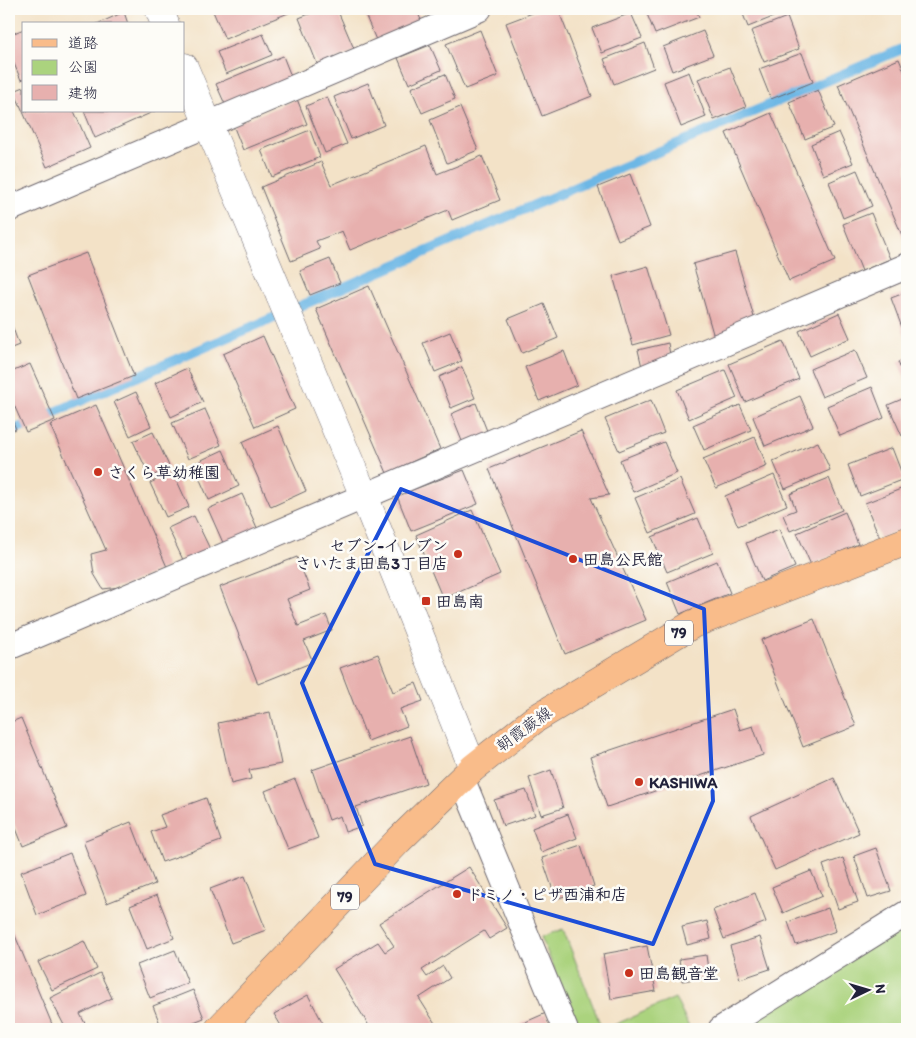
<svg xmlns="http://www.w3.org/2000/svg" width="916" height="1038" font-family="Itim,'Klee One',sans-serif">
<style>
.green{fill:#abd37e;stroke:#667a5c}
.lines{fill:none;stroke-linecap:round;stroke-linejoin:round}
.stream{stroke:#6db7e5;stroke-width:10}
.building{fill:#e7b0ae}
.minor-casing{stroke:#6b656c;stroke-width:27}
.tertiary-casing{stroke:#6b656c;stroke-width:29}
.primary-casing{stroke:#6b656c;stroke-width:29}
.minor{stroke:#fff;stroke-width:25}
.tertiary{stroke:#fff;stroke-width:28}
.primary{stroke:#f9bc8a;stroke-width:28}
.marked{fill:none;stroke:#1d4ed8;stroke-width:4;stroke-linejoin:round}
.poi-dot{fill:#c8321e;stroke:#fdfcf7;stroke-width:2}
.labels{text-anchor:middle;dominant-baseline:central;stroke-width:5;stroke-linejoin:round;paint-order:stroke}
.shield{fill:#fdfcf7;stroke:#646373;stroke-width:1}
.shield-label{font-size:15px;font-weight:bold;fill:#22223b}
.poi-label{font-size:16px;font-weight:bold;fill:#22223b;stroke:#fdfcf7;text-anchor:start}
.street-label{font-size:16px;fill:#22223b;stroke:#fdfcf7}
</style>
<rect width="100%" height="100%" fill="#fdfcf7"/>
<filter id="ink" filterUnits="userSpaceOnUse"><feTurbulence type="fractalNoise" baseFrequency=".02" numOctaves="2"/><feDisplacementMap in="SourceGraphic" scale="10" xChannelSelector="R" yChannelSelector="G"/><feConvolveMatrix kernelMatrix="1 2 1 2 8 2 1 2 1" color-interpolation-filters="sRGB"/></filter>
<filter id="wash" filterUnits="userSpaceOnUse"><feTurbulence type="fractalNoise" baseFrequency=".0096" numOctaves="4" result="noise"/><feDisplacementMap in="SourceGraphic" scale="20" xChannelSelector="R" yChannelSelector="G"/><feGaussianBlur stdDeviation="1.12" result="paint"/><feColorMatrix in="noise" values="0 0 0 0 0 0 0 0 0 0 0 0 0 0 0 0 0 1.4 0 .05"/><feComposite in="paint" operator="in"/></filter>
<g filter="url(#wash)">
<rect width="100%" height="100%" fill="#f3e2c7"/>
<g class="green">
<polygon points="907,925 907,1029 736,1029"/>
<polygon points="563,929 602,1029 579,1029 541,937"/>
<polygon points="675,998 690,1029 605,1029"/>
</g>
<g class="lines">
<polyline class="stream" points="9,432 622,167 907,47"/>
</g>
<g id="blocks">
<g class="building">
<polygon points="212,9 298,9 225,39"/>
<polygon points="322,9 337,9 355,51 318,66 299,18"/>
<polygon points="372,9 416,9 422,22 376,40 364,12"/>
<polygon points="543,9 558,9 592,96 542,116 506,23"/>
<polygon points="645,9 696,9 699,17 655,34"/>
<polygon points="741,9 781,9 783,13 748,27"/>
<polygon points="124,12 128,24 97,24"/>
<polygon points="631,13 642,38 602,53 592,28"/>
<polygon points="787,17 799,49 764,62 751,31"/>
<polygon points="24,29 24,79 21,80 9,52 9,35"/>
<polygon points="480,30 498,76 465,89 446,44"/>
<polygon points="703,31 713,55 672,71 663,47"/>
<polygon points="263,34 272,55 226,74 217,52"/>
<polygon points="645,43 654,68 614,84 604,59"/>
<polygon points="430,45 441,70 409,84 398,58"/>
<polygon points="802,53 813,82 771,99 759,69"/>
<polygon points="283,56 294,84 228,111 216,84"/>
<polygon points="899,59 907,78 907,247 838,85"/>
<polygon points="730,67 746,107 714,120 698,79"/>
<polygon points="689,72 706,117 681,127 664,82"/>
<polygon points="445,74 455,99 422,113 411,88"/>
<polygon points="368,83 384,125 351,139 334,97"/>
<polygon points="24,87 24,111 74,111 90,148 47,167 14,91"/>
<polygon points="818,90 834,127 805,139 789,102"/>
<polygon points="327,97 347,144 325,153 306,106"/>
<polygon points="297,99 307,124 243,150 233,125"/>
<polygon points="460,107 478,150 447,163 430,120"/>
<polygon points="84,111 155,111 95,138"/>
<polygon points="771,113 835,261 789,281 726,133"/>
<polygon points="310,130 320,157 272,177 261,150"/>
<polygon points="839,132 853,163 823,175 811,144"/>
<polygon points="426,146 437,174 482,156 500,200 452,220 448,210 350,250 342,231 316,241 320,249 291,261 261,187 321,162 331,185"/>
<polygon points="857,170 872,206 843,218 829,182"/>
<polygon points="630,174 650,227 618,240 598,187"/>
<polygon points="871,213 890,259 862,271 843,224"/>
<polygon points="735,252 756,324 714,337 693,264"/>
<polygon points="86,253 134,376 76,399 28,275"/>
<polygon points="330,259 340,283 310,295 300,271"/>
<polygon points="648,266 669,335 633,345 613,276"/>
<polygon points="369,286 440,449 387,473 316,309"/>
<polygon points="907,292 907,341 891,298"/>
<polygon points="544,304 558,338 522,353 508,319"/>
<polygon points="839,313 850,338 810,356 799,331"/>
<polygon points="9,317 19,345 9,349"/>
<polygon points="450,332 462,361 435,372 423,343"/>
<polygon points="263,336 295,409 255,427 223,354"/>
<polygon points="783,341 799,379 745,402 729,364"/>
<polygon points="668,343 671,361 642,367 638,350"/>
<polygon points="855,350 867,378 822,397 810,369"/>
<polygon points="564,351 577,385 539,401 525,367"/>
<polygon points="907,358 907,384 898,362"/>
<polygon points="30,364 55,420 26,432 9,394 9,373"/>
<polygon points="462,367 475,398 451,408 439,377"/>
<polygon points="187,368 203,402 171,417 155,383"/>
<polygon points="725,370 737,398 689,419 677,390"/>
<polygon points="872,387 884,418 840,436 827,406"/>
<polygon points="136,392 151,426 130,436 114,402"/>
<polygon points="800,396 813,426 765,446 753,417"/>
<polygon points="907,397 907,433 902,436 888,405"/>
<polygon points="651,400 664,433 619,451 605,419"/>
<polygon points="476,403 489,436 464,446 451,414"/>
<polygon points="96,405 167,567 120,587 103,589 94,574 91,554 106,550 50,425"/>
<polygon points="740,405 751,430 704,450 693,425"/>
<polygon points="205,409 221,445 188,459 172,423"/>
<polygon points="9,412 16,429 9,432"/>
<polygon points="278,426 306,491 271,507 242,442"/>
<polygon points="581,431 609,495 591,498 646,620 565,654 489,469"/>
<polygon points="153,432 170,468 150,477 133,441"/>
<polygon points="755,437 767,466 716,488 703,459"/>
<polygon points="664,442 677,473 633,492 620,460"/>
<polygon points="818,442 830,470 785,489 773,461"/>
<polygon points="892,448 904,479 860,496 848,465"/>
<polygon points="223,450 239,486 209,500 193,464"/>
<polygon points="464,470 478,504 411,531 397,496"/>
<polygon points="173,472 189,507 166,517 150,483"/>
<polygon points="774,475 787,505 738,526 725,496"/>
<polygon points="829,478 842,510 790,531 783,515 796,510 790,494"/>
<polygon points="680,479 695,514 650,533 635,498"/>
<polygon points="906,487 907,527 880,538 865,503"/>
<polygon points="242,494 258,530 224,545 208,509"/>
<polygon points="472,510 500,574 443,599 416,535"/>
<polygon points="845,512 858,544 811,565 797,533"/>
<polygon points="194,516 210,549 184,562 168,528"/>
<polygon points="698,518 713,553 667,572 652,537"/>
<polygon points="779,529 795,567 762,581 746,543"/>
<polygon points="297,557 310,590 287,599 298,626 326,615 332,630 304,641 313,662 258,684 220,587"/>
<polygon points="717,561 730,593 680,614 667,582"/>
<polygon points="814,619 856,726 803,747 761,640"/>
<polygon points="378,654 393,692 416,683 423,701 400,709 407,726 368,741 340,668"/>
<polygon points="733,709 740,730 753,726 763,755 607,807 590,757"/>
<polygon points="270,712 281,764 249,770 251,779 231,784 218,723"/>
<polygon points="21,718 67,828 23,846 9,811 9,723"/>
<polygon points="410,736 426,783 356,807 362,826 345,832 340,816 329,820 312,770"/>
<polygon points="551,770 563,808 541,815 529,778"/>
<polygon points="834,778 859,833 775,870 751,816"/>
<polygon points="295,779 318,838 288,849 265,791"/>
<polygon points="526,790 535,815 503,826 494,800"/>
<polygon points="206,798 221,841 162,862 151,832 165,827 160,815"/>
<polygon points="568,814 577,838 541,852 532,828"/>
<polygon points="131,822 155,884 107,903 83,841"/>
<polygon points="581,845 594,886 556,899 542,858"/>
<polygon points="876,848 891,891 868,898 854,856"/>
<polygon points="70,853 86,896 37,915 21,872"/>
<polygon points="843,858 858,902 838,909 823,865"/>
<polygon points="469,867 507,928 489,939 484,931 422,970 427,977 443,966 450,978 419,998 436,1025 432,1028 432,1029 371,1029 334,969 378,942 385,952 394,946 379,923"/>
<polygon points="811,871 822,896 783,913 772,887"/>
<polygon points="245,876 266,930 231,943 210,889"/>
<polygon points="755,893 766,922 724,939 713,910"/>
<polygon points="157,895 174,938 147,949 130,906"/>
<polygon points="828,908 836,931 796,945 788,922"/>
<polygon points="9,921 54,1029 12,1029 9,1022"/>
<polygon points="707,921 711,939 687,945 682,927"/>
<polygon points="760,937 770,969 740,979 730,946"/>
<polygon points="84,941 97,969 52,990 38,962"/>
<polygon points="647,946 656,991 611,999 603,954"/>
<polygon points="175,950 188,983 150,998 137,965"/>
<polygon points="706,955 709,977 682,981 679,959"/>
<polygon points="100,973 112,998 80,1014 88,1029 66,1029 50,998"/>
<polygon points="193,990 204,1018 176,1029 162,1029 153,1006"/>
<polygon points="308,995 326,1029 283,1029 274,1014"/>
<polygon points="546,1013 553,1029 524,1029 521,1024"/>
</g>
</g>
</g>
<g filter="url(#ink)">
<use href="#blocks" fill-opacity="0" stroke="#6b656c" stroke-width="1"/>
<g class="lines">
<defs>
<g id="minor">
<polyline points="9,209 479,9"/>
<polyline points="9,647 907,266"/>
<polyline points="462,779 565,1029"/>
<polyline points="721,1029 907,913"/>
</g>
<g id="tertiary">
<polyline points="159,9 165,24"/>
<polyline points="184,67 364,496 473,768"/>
</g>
<polyline id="primary" points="219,1029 399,840 473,768 535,719 693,624 907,541"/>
</defs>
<use href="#minor" class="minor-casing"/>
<use href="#tertiary" class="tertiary-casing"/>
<use href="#primary" class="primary-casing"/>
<use href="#minor" class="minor"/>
<use href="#tertiary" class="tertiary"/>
<use href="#primary" class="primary"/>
</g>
</g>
<path class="marked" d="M401,489L704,609L713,801L653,944L375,864L302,683Z"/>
<g class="poi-dot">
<circle cx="98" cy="472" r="5"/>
<circle cx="458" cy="554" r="5"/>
<circle cx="573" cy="559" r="5"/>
<rect x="421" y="596" width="10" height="10" rx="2.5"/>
<circle cx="639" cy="782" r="5"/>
<circle cx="457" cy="894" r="5"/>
<circle cx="629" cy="973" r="5"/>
</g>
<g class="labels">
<g class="shield">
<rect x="665" y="620.5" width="28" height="25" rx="4"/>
<rect x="331" y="884.5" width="28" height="25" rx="4"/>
</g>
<g class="shield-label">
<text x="679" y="633">79</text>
<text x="345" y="897">79</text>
</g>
<g class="poi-label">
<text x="108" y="472">さくら草幼稚園</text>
<text x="448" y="545" text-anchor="end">セブン-イレブン<tspan x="448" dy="18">さいたま田島3丁目店</tspan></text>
<text x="583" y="559">田島公民館</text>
<text x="436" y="601">田島南</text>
<text x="649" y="782">KASHIWA</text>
<text x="467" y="894">ドミノ・ピザ西浦和店</text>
<text x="639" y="973">田島観音堂</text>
</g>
<g class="street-label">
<text transform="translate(524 729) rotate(-36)">朝霞蕨線</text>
</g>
</g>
<rect width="916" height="1038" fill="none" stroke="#fdfcf7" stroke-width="30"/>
<rect x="22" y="22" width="162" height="90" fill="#fdfcf7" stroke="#a5a5ac"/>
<rect x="32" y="39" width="25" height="8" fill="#f9bc8a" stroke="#a5a5ac"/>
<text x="68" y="48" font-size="15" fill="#22223b">道路</text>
<rect x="32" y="60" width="25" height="15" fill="#abd37e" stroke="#a5a5ac"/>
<text x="68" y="72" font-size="15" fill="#22223b">公園</text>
<rect x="32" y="85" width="25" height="15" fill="#e7b0ae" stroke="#a5a5ac"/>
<text x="68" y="98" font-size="15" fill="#22223b">建物</text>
<g transform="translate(868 990) rotate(85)" stroke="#fdfcf7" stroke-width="4" paint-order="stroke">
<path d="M0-4L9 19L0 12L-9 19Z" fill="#22223b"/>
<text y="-8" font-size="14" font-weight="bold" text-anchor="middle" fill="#22223b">N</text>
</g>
</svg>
